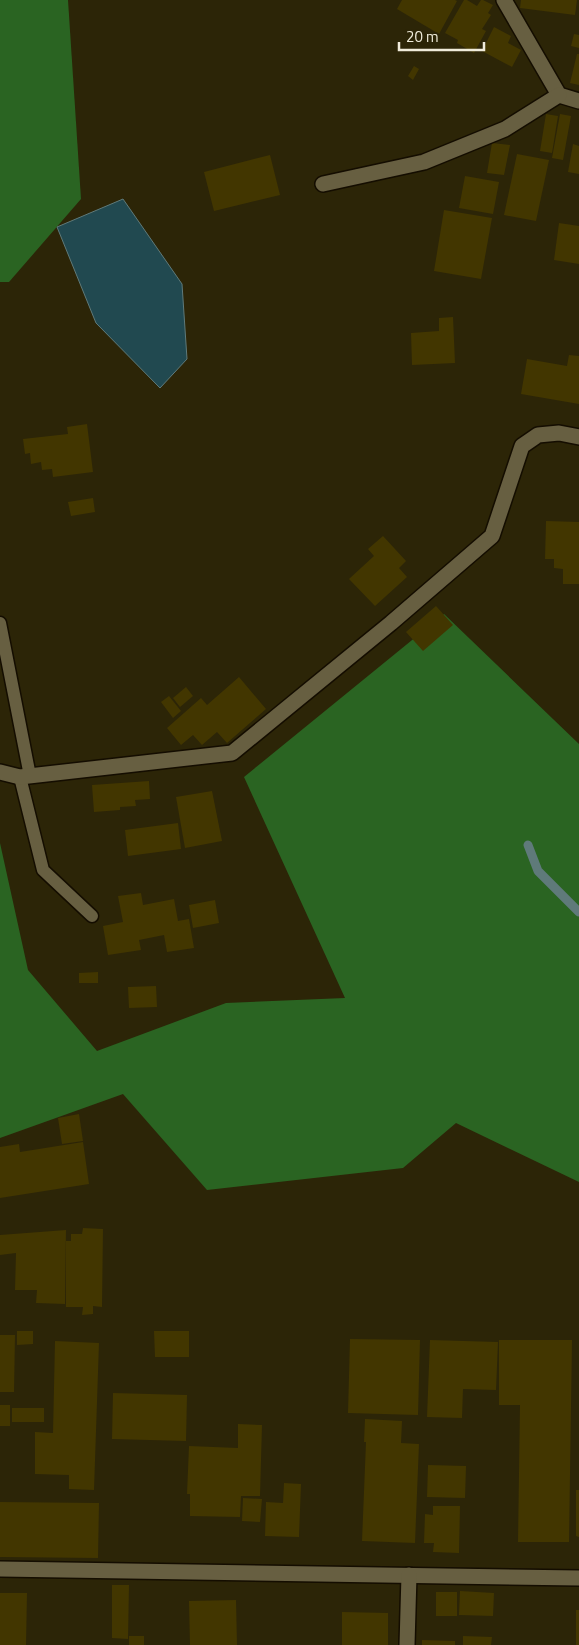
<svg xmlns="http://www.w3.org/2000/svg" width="579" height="1645" font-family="'Titillium Web',sans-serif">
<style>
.forest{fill:#2a6422}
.water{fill:#214950;stroke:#5f7a7a}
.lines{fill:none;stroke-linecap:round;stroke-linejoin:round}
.stream{stroke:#5f7a7a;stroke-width:9}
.building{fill:#423600}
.lane-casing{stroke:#140d00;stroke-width:15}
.street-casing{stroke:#140d00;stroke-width:18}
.lane{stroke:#675f41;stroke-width:12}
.street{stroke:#675f41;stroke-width:15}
</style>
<rect width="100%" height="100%" fill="#2c2507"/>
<g class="forest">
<polygon points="0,0 68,0 81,199 9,282 0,282"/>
<polygon points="444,614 579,744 579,1182 456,1123 403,1168 207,1190 123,1094 0,1138 0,843 28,970 97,1051 226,1003 345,998 244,777"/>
</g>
<polygon class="water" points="123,199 182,284 187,359 160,388 96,323 57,227"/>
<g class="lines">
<polyline class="stream" points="528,845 538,871 579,912"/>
</g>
<g class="building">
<polygon points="402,0 455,0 457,1 439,34 397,9"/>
<polygon points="464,0 467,0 477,6 481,0 483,0 493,5 488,13 491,15 482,29 486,31 474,53 457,43 458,40 445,33"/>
<polygon points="521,0 577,0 575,15 520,8"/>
<polygon points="494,27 511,36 508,43 521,50 512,67 482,51"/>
<polygon points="574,34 579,35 579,48 571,46"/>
<polygon points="577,54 579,54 579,85 570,83"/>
<polygon points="414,66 419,69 413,80 408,76"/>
<polygon points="546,114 558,116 552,153 540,151"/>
<polygon points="560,114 571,116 563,160 552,158"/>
<polygon points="492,143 510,145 504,175 487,173"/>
<polygon points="573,144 579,146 579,174 568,172"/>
<polygon points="517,154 549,160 536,221 504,215"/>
<polygon points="270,155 280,195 214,211 204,172"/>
<polygon points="465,176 499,182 493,214 459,208"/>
<polygon points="444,210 492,218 481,279 434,271"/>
<polygon points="559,223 579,226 579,264 554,260"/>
<polygon points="453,317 455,363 412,365 411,333 439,331 439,318"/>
<polygon points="569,355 579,356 579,404 521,394 527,359 567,366"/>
<polygon points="87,424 93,472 53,477 52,469 42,470 41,462 31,464 30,453 25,454 23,439 68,434 67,427"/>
<polygon points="93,498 95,512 71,516 68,502"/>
<polygon points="546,521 579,522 579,584 563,584 563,569 554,568 554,559 545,559"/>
<polygon points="383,536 406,561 399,568 407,577 375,606 349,579 374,556 368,549"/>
<polygon points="436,606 453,625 423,651 406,632"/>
<polygon points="239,677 266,709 227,743 217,732 202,745 193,735 181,745 167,728 201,698 207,705"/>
<polygon points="186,687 193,696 180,707 173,698"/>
<polygon points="169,696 181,711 173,718 161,702"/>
<polygon points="149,781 150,799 135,800 136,806 120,807 120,810 94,812 92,785"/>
<polygon points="212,791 222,841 185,848 176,797"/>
<polygon points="178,823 181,849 128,856 125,830"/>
<polygon points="141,893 143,905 174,899 178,921 189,919 194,948 167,952 164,935 139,940 141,950 108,955 103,926 123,922 118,896"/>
<polygon points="215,900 219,923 193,928 189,905"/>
<polygon points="98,972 98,983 79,983 79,973"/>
<polygon points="156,986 157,1007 129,1008 128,987"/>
<polygon points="79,1114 83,1141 62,1144 58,1118"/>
<polygon points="83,1142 89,1184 0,1198 0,1147 19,1144 20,1152"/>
<polygon points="83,1228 103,1229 102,1307 93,1306 93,1314 82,1315 83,1307 66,1307 66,1241 71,1241 71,1234 82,1234"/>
<polygon points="66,1230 65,1304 36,1303 37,1290 15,1290 16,1253 0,1255 0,1235"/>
<polygon points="17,1331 33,1331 33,1344 17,1345"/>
<polygon points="154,1331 189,1331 189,1357 155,1357"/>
<polygon points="0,1335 15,1335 14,1392 0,1392"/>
<polygon points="350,1339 420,1340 418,1415 348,1413"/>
<polygon points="430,1340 498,1342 496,1390 463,1389 462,1418 427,1417"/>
<polygon points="499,1340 572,1340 569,1542 518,1542 520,1405 499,1405"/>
<polygon points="55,1341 99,1343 94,1490 69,1489 69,1475 35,1474 35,1432 53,1433"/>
<polygon points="113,1393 187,1395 186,1441 112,1439"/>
<rect x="0" y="1405" width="10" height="21"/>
<rect x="12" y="1408" width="32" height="14"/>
<polygon points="365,1419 402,1421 401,1443 419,1444 415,1543 362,1541 366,1442 364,1442"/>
<polygon points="238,1424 262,1425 260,1496 241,1496 240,1517 190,1516 190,1494 187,1494 189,1446 238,1448"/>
<polygon points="428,1465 466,1466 465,1498 427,1497"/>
<polygon points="284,1483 301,1484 299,1537 265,1536 266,1502 283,1503"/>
<polygon points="576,1490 579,1490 579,1537 576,1536"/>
<polygon points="243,1498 262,1499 260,1522 242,1521"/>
<polygon points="0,1502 99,1503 98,1558 0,1557"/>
<polygon points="433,1506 460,1506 459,1553 433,1552 434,1543 424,1543 425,1514 433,1515"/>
<polygon points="112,1585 129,1585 128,1639 112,1638"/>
<polygon points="460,1591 494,1593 493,1616 459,1615"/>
<rect x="436" y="1592" width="21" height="24"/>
<polygon points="0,1593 27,1593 26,1645 0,1645"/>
<polygon points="236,1600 237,1645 190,1645 189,1601"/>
<rect x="576" y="1610" width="3" height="35"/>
<polygon points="342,1612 388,1613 388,1645 342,1645"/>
<rect x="129" y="1636" width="15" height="9"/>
<polygon points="463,1636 492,1637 491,1645 463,1645"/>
<polygon points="422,1640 455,1641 455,1645 422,1645"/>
</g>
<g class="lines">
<defs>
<g id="lane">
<polyline points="0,623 30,776"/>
<polyline points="20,777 43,870 92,916"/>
</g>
<g id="street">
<polyline points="504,0 559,95 579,101"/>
<polyline points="323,184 424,162 505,129 559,95"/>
<polyline points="0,772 20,777 232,753 391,623 492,536 522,446 538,435 559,433 579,437"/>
<polyline points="0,1569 579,1578"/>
<polyline points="407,1645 409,1575"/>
</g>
</defs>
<use href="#lane" class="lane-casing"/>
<use href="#street" class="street-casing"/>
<use href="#lane" class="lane"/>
<use href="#street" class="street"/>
</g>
<path d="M399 42v8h85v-8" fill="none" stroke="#f0ecdb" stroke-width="2.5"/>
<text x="406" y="42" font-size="15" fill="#f0ecdb" stroke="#2c2507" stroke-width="4" paint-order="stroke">20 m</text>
</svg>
